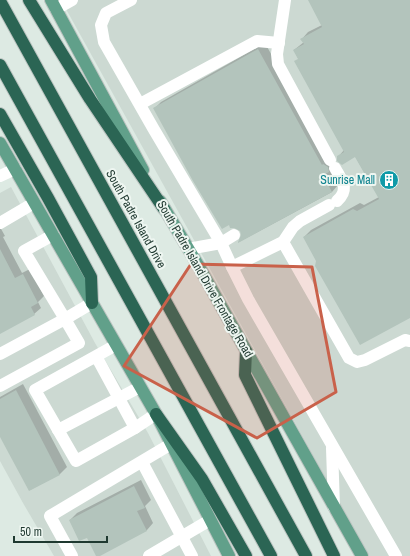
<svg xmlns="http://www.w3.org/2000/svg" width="410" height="556" font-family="'Archivo Narrow',sans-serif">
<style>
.built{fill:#ccd9d2}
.shadow{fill:#0003}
.building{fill:#b3c4bc}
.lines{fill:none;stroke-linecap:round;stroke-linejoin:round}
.major-casing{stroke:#bcc4c1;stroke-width:14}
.highway-casing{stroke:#bcc4c1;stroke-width:14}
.minor{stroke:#fff;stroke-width:12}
.major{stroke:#61a08a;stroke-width:12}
.highway{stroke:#2b6554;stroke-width:12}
.marked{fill:#c9614a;fill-opacity:0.2;stroke:#c9614a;stroke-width:3;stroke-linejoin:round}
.labels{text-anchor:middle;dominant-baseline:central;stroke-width:4;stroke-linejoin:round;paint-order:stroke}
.culture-label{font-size:12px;fill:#0d838f;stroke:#eef6f1;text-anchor:end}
.street-label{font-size:12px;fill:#1f3930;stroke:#eef6f1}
</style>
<rect width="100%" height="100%" fill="#ddeae3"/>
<g class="built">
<polygon points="61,0 410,0 410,556 369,556"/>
<polygon points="11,187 95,343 148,433 211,556 54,556 23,503 0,461 0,193"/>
</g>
<g class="shadow">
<polygon points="309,0 410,0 410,317 317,260 304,237 311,230 360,203 364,205 379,197 355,156 338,157 344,150 294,50 304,42 302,39 308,32 322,25"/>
<polygon points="265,43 329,159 338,185 332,192 239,242 243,235 241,230 155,108 161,102"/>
<polygon points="0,227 5,236 3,237 22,273 30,269 44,296 38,302 41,308 34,314 0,333"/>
<polygon points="23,384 67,467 60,474 30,490 0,435 0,397"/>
<polygon points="141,480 151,500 145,506 153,523 147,530 97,556 88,536 70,520 77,513"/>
</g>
<g class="building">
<polygon points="308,0 410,0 410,318 360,345 315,266 316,261 303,237 353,209 357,211 379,199 355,157 342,165 337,161 337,156 344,152 294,61 298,59 293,50 304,44 300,39 322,27"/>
<polygon points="258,49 322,165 323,164 328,167 329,172 323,175 332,192 238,243 238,242 241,235 240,231 234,228 230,228 229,225 222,229 193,181 153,108"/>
<polygon points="0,249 15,278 23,274 38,303 31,307 35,315 0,334"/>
<polygon points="16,390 60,475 29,491 0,437 0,399"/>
<polygon points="134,486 145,508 137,511 147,531 100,556 96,556 87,538 79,541 69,520"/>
</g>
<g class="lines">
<defs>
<g id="major">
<polyline points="51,0 143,170"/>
<polyline points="0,143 156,414 229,556"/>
<polyline points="160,201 198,265 362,556"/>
</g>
<g id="highway">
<polyline points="29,0 90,99 164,209"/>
<polyline points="0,1 306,556"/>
<polyline points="0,65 271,556"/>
<polyline points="0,114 48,198 91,277 92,303"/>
<polyline points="246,351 245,375 334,556"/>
<polyline points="156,414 202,479 246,556"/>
</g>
</defs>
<use href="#major" class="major-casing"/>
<use href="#highway" class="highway-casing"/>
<g class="minor">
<polyline points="131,0 106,13 101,25 104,42 153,128 221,243 232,267"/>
<polyline points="285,0 277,54 278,64 330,160"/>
<polyline points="56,9 72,0"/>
<polyline points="140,104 257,41 279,43"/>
<path d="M335,168C342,181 350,189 337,201"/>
<polyline points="0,176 15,169"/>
<polyline points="329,205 300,221 293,227 283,242 232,267 248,299 396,556"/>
<polyline points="0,223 34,203"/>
<polyline points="53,235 24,251 65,319 92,303"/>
<polyline points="283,242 349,358 357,362 365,360 405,340 410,341"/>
<polyline points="188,249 221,243 234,235"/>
<polyline points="0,354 65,319 79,343 0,386"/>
<polyline points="96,356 135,428 76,461 35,390 116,345"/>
<polyline points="135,428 156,414"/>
<polyline points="58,430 140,387"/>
<polyline points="332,448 334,507"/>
<polyline points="142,462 192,556"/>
<polyline points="72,556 50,516 171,444"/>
<polyline points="149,556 210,520"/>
</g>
<use href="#major" class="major"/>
<use href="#highway" class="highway"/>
</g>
<path class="marked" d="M191,264L312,267L336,392L257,438L124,366Z"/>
<defs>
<symbol id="building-disc" viewBox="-11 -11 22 22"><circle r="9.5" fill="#0f9aa8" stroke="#eef6f1"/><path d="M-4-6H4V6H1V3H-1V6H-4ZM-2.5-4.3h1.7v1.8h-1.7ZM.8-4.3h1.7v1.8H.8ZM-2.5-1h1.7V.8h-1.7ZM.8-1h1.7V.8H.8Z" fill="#fff"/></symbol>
</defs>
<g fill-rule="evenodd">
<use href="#building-disc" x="378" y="169" width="22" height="22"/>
</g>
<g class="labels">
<g class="culture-label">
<text x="375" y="180">Sunrise Mall</text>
</g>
<g class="street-label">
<text transform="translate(136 219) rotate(61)">South Padre Island Drive</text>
<text transform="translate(205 279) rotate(60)">South Padre Island Drive Frontage Road</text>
</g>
</g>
<path d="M14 536v6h93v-6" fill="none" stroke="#1f3930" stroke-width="2"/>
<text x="20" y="536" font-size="12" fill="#1f3930" stroke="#eef6f1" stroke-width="3" paint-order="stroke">50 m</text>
</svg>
